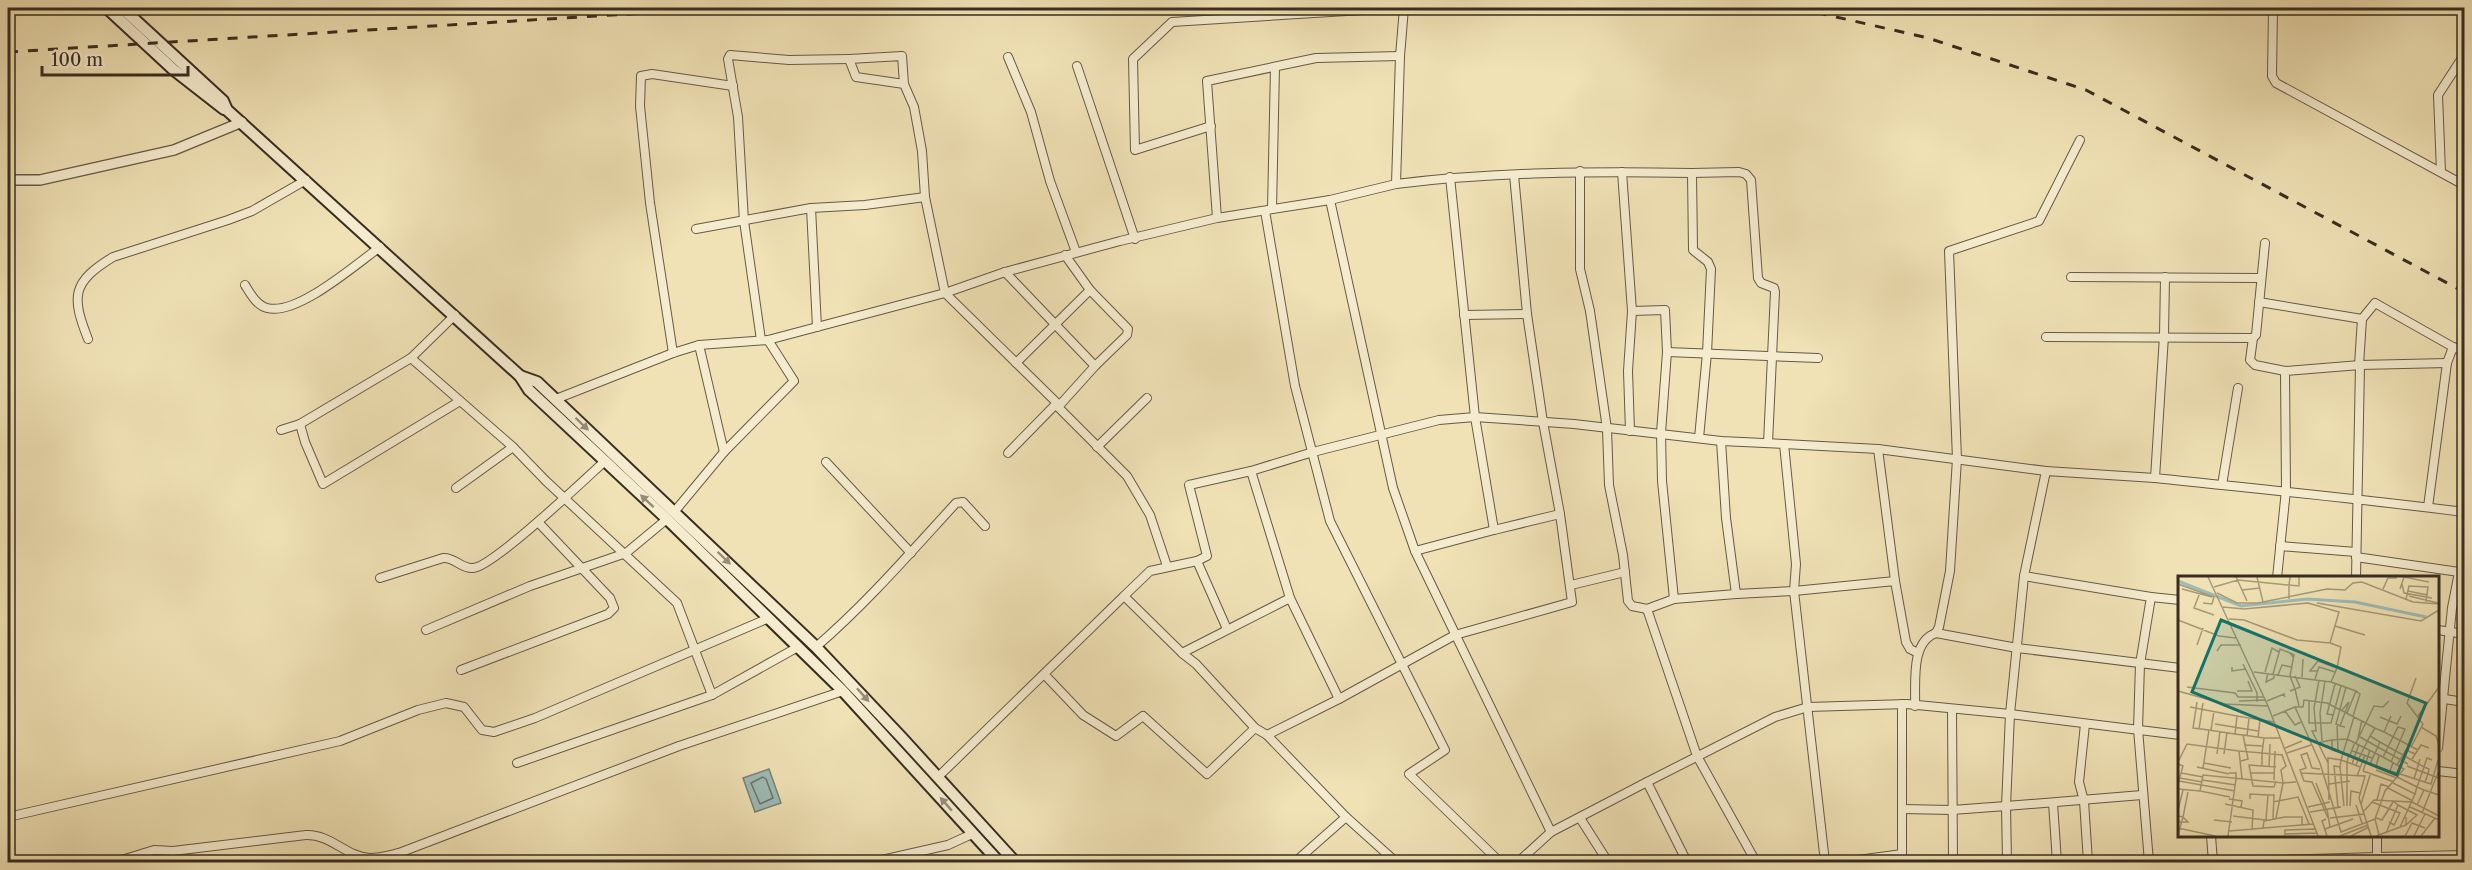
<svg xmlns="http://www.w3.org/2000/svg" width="2472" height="870" font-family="'Libre Caslon Text',serif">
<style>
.water{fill:#9dbcb6;stroke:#75837a;stroke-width:1.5}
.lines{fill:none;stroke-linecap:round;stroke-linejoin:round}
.shore{stroke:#6a746b;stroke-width:1.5}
.minor-casing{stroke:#665a45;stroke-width:10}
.tertiary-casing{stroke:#665a45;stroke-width:12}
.secondary-casing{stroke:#382d20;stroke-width:14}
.minor{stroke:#f5eccf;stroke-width:8}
.tertiary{stroke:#f5eccf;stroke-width:9}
.secondary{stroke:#f5eccf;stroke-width:10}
.rail{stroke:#382d20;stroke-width:3;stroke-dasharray:10 10;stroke-linecap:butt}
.oneway{fill:#968c78}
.inset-river{fill:none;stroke:#9dbcb6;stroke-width:3}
.inset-road{fill:none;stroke:#a69a79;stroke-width:1.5}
.view{fill:#0f766e;fill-opacity:0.15;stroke:#0f766e;stroke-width:3}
.inset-edge{fill:none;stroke:#382d20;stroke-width:3}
</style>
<rect width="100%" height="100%" fill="#f0e2b5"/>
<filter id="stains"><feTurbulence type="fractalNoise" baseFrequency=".00333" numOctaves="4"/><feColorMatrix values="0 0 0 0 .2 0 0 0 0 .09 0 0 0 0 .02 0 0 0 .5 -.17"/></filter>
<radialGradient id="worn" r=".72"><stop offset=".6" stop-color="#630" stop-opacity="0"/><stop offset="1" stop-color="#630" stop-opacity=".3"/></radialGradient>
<polygon class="water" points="769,769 781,803 755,812 743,778"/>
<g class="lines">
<polygon class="shore" points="763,777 766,779 773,798 760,804 751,783"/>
<defs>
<g id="minor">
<path d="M1404,8L1400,56L1396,184C1494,172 1593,171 1692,173L1693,250L1708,262L1711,269L1707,353L1699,438"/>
<polyline points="2273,8 2272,76 2276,83 2464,185"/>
<polyline points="1008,57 1031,112 1050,181 1076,252"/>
<polyline points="1077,66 1135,239"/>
<polyline points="904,84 856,77 849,59 902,56 904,84 914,107 922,151 925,197 945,293 1057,403 1008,453"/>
<polyline points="1211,126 1135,150 1133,59 1172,22 1395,8"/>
<polyline points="1580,171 1580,269 1590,311 1607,429 1609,485 1623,555 1628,601 1632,606 1647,609 1674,599"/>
<polyline points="1622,172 1632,311"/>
<polyline points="2441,172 2438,95 2464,55"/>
<polyline points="1692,173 1739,172 1746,174 1751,180 1758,278 1761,283 1774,288 1775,292 1768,443"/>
<polyline points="1450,177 1475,417 1494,530 1560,514"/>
<polyline points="1330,200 1393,488 1415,551 1551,832"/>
<polyline points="1272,209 1275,67"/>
<polyline points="1265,211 1295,386 1330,521 1445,750 1409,774 1500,862"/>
<polyline points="1217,218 1207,81 1316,58 1400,56"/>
<polyline points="696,229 811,208"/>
<polyline points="1065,255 1090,290 1128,329 1127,335 1095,366"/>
<polyline points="1005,272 1095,366 1058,407 1127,476 1150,515 1167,566"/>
<polyline points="2071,277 2260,278"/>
<path d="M2165,277L2164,336L2155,478C2258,489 2362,499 2464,512"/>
<path d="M245,285C250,293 256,305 267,308C297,316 355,265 380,247"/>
<polyline points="2259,302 2362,319"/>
<polyline points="455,315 411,358 300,424 305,442 323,484 460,401"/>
<polyline points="1464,315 1527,314"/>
<polyline points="817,327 811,208 865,205 925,197"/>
<polyline points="2046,337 2253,338 2256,335 2265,243"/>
<polyline points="2253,338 2250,360 2255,365 2285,371"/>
<path d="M88,339C71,296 72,282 113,257L228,220L252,211L306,180"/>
<polyline points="761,340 744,221 738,117 728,59 730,55 789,60 849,59"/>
<polyline points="699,345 724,452 794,381 768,340"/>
<polyline points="1667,352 1818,358"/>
<polyline points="673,353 650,203 640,106 641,76 652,74 733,86"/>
<polyline points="411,358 513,447 546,481 677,603 712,695"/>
<polyline points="1016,363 1090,290"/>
<polyline points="2359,365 2362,319 2375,303 2453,347 2464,351"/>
<polyline points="2360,365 2447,363"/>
<polyline points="556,399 673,353 699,345 768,340 945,293 1005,272 1120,241 1217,218 1330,200 1396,184"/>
<polyline points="281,430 300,424"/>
<polyline points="1630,431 1628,371 1632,311 1665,310 1667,352 1661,433 1662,481 1674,599 1736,594"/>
<polyline points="1721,441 1726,518 1736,594 1794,591 1895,581"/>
<polyline points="1784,444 1878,449 2046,471"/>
<polyline points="1097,447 1147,398"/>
<polyline points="1878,449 1895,581 1906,642 1910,649 1918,653"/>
<polyline points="826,462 911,553"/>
<polyline points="1251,471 1290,598 1339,699 1455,635 1572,602 1560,514 1543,422 1527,314 1514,175"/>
<polyline points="2222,485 2238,388"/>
<polyline points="456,488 513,447"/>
<polyline points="2428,507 2447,363 2453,347"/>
<polyline points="675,511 724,452"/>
<polyline points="2280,546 2356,552"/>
<polyline points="1415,551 1494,530"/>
<polyline points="2356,557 2459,572"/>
<polyline points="1197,561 1227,629"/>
<polyline points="2024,576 2010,714 2006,806 2142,795"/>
<path d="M380,578L443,558C455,557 461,569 473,568C493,567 584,480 605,461"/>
<polyline points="2277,578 2286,490 2285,371 2360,365 2356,578"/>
<polyline points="1571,585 1625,572"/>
<polyline points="1124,596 1150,571 1197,561 1207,556 1189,485 1251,471 1313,452 1439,420 1475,417 1574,424 1721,441 1784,444 1796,564 1794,591 1825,862"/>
<polyline points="2151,597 2180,600"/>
<polyline points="1647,609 1697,756 1756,862"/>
<polyline points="426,630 530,586 626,553 667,519"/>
<polyline points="2438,630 2464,634"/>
<polyline points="1936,633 2017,648 2180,668"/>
<path d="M816,647C867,603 911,552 956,503L963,502L985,526"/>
<polyline points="1182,653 1290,598"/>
<polyline points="461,670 608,614 614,608 610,598 538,522"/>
<polyline points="1044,674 1083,715 1116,736 1143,716 1207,774 1255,728"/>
<polyline points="2438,698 2464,702"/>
<path d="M1915,706C1916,684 1910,642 1936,633L1939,627L1950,571L1957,459L1949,251L2039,221L2080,140"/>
<polyline points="1952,710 1953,862"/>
<polyline points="2085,724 2079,782 2084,801 2088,862"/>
<polyline points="1267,735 1339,699"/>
<polyline points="2438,748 2452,608 2459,572 2464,571"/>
<polyline points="517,763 712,695 798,647"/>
<polyline points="2438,771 2464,774"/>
<polyline points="938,777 1124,596 1182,653 1196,664 1255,728 1267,735 1346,817 1396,862"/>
<polyline points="1647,782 1775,717 1808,707 1907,704 2010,714 2180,735"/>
<polyline points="2053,803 2057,862"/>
<polyline points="1902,809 1952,810 2006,806 2007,862"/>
<polyline points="8,817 340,741 418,710 446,703 464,707 482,730 494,732 535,718 769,618"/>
<polyline points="1580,818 1608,862"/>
<polyline points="2211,836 2213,862 2377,857"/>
<polyline points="2377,836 2377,857 2464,855"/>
<path d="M115,862L154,850L173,851L306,835C331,834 346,857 370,858C380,858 390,855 399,853L679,746L843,691"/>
<polyline points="873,862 948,845 972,834"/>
<polyline points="1295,862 1346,817"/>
<polyline points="1518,862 1551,832 1647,782 1687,862"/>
<polyline points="1843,862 1902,854 1902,704"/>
<polyline points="2149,862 2138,729 2140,664 2151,597 2024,576 2046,471 2155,478"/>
</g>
<polyline id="tertiary" points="8,180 40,180 174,150 242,122"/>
<g id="secondary">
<polyline points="107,8 174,70 224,109"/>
<polyline points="122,8 223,101 227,110 520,376 529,390 667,519 843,691 999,862"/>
<polyline points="520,376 537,382 816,647 902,738 1015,862"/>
</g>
</defs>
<use href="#minor" class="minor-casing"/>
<use href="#tertiary" class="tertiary-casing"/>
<use href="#secondary" class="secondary-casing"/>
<use href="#minor" class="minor"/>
<use href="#tertiary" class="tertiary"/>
<use href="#secondary" class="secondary"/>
<g class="rail">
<polyline points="1797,8 1928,38 2086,90 2464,292"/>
<polyline points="8,52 727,8"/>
</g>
</g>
<defs><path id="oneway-solid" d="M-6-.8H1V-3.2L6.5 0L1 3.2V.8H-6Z" transform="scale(1.5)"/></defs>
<g class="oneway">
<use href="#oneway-solid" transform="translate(582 424) rotate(44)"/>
<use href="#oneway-solid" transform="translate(647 501) rotate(-137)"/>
<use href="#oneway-solid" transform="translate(724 558) rotate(44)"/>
<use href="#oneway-solid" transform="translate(863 695) rotate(48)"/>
<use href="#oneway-solid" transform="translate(946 804) rotate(-131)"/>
</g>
<g transform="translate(2178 576)">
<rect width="261" height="261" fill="#f0e2b5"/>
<path class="inset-river" d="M0,5L63,30L129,23L177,26L248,41"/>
<path class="inset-road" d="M30,1L90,130L140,260M58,1L69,25M79,1L85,26M112,1L111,9L121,10V1M0,8L36,21L34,28L25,27M224,8L226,17L254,22M36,11L60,4L111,9V23M4,13L34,21M205,13L210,2H219M222,13L226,1L251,6M64,14L82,12M230,15L249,19M39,17L59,27H80L149,13L167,14L175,7L184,6L235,26L261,28M21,19L16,32L36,39M231,20L260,27M228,23L231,10L250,11L248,26M139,27L243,45L261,34M45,31L66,33L130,27L161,36L152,67L119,64L66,44L51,43M0,44L41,60L58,62M157,50L187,59M152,67L163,71L159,92M19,69L25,52M39,75L43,69H63M65,88L79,117V126M54,91V95L68,93M139,95H132L140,85L159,92L153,106L178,115L169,137M76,96L153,106M87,96L94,72L101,76M90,97L88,106L96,102V98M95,98L102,73L112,77M100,99L104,89L113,91M117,100L122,111L117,113L121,130M124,101L125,83M137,103L141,91L157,96M141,104L136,132L138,155H134L150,187M9,111L57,117L60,121H86M0,115L46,128L90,130M59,115H74L70,105M112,115L117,113L112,100L116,79L112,77L115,81M61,125L88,124M89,125L106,118L107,121M131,125V147H153L163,110M19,126L15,152L31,154M12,131L59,140M117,131H125L126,124L149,127L176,141L163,184L169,186V230M164,134L171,126L162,150L167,151M107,135L117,149L123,146M155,139L149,138L157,108M95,140L117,131L142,187L163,256L197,243L201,259M175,140L182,118L178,115M213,140L206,156L240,174M240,140L261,111M176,141L197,152M202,141L219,148L223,140M37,148L80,155M159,150L160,175M162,150L158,148L168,111M243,151L258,160L261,169M21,153L25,127M33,154L36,135M65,159L57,158L59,140L96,146M69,160L71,142M192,160L183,178L194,182M182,161L230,188M80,162L82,144M180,162L184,144M154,164L169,163L205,181L220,151L227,153L213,186M144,165L142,137L147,105M202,166L246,191L249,182L254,184M139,167L154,164V174L172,179L177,166M178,167L196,130L205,131L211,125M66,169L85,170M233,171L245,148L229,127L238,102M107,172L124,165M174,175L183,178L178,189M109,177L133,169M39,178L42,155M46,178L49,156M171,179L169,186L182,191M201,180L198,190L212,195M234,183L243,169L251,172M63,185L70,183L65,159L86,162M0,186L9,168L61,175M188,186L192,188L202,166L192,160L197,152L206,156M26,187L53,192M215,187L212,195L222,198M0,188L5,190L0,208M174,188L181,168M219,189L228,174L237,178M84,190V177L105,179M229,190L250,198L247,206M19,191L51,198M91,191L92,168M98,191L71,189L75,210L96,211L98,205M25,192L31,154L57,158M142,193L134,192L129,177L123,179L128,192L122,194L126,205L134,206L150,242M198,194L219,202M185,195L216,206M185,195L192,174M3,197L25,201M72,197H97M123,197L187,200L181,222L193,260M222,198L253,208L260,184M179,200L187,179M219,201L239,211L237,218M2,202L24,206M64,203L61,175L84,177L86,162H102M236,203L242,183M24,204L58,209M96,204L97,175M1,205L57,215M138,207L148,233M215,207L237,218L222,251M151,208L172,205M210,212L235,225M0,213L22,215M246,214L239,211L246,191L251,193L250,198L261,202M90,219H96L95,243M52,221L22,215L25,199L105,207L103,194L108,190L104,179M51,223L64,225L63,231M72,223V218L90,219L88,244M151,224L150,182L163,184L162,191M199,224L203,208L211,211M95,226L120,221L131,248M194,226L222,237L216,249L211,246M47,228L75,234L74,254M183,228L192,199M178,229L184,247M220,229L239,239L228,249M239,229L246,214L261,219M172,230L173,215L182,217M130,231L152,226M160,231L156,190L162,191L166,230M232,231L261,244M149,233L152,251M0,234L5,214M186,235L196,224L234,226L261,240M132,236L163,231M244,237L261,194M0,240L5,241L0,259M55,240L87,244M98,242L105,207L118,206M152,242L187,238M198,242L204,244L215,226M148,243L144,245L149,260M197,243L207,215L226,193L205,181M36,244L54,246M0,246H10L5,241L10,216M0,252L37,260M85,252L86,245L107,241H124V249M147,253L175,243M51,255L135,248M208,257L220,229L215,225M108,258L139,257M50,260L58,203V197H51M107,260V254L138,253M162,260L190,249M173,260L191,251M198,260L228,249V241M227,260L234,247L247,252M236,260L247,238M243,260L257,242"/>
<path class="view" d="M43,44L248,127L219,199L14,116Z"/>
<rect width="261" height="261" class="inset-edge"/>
</g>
<rect width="2472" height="870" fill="none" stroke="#f0e2b5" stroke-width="30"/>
<rect x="9" y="9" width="2454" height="852" fill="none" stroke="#382d20" stroke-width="3"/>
<rect x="15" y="15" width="2442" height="840" fill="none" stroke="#382d20" stroke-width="1.5"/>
<path d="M42 66v9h146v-9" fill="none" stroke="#382d20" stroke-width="3"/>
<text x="51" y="66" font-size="18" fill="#382d20" stroke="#f5eccf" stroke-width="4.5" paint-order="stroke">100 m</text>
<rect width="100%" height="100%" filter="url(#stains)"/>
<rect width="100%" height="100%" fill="url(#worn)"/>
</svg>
